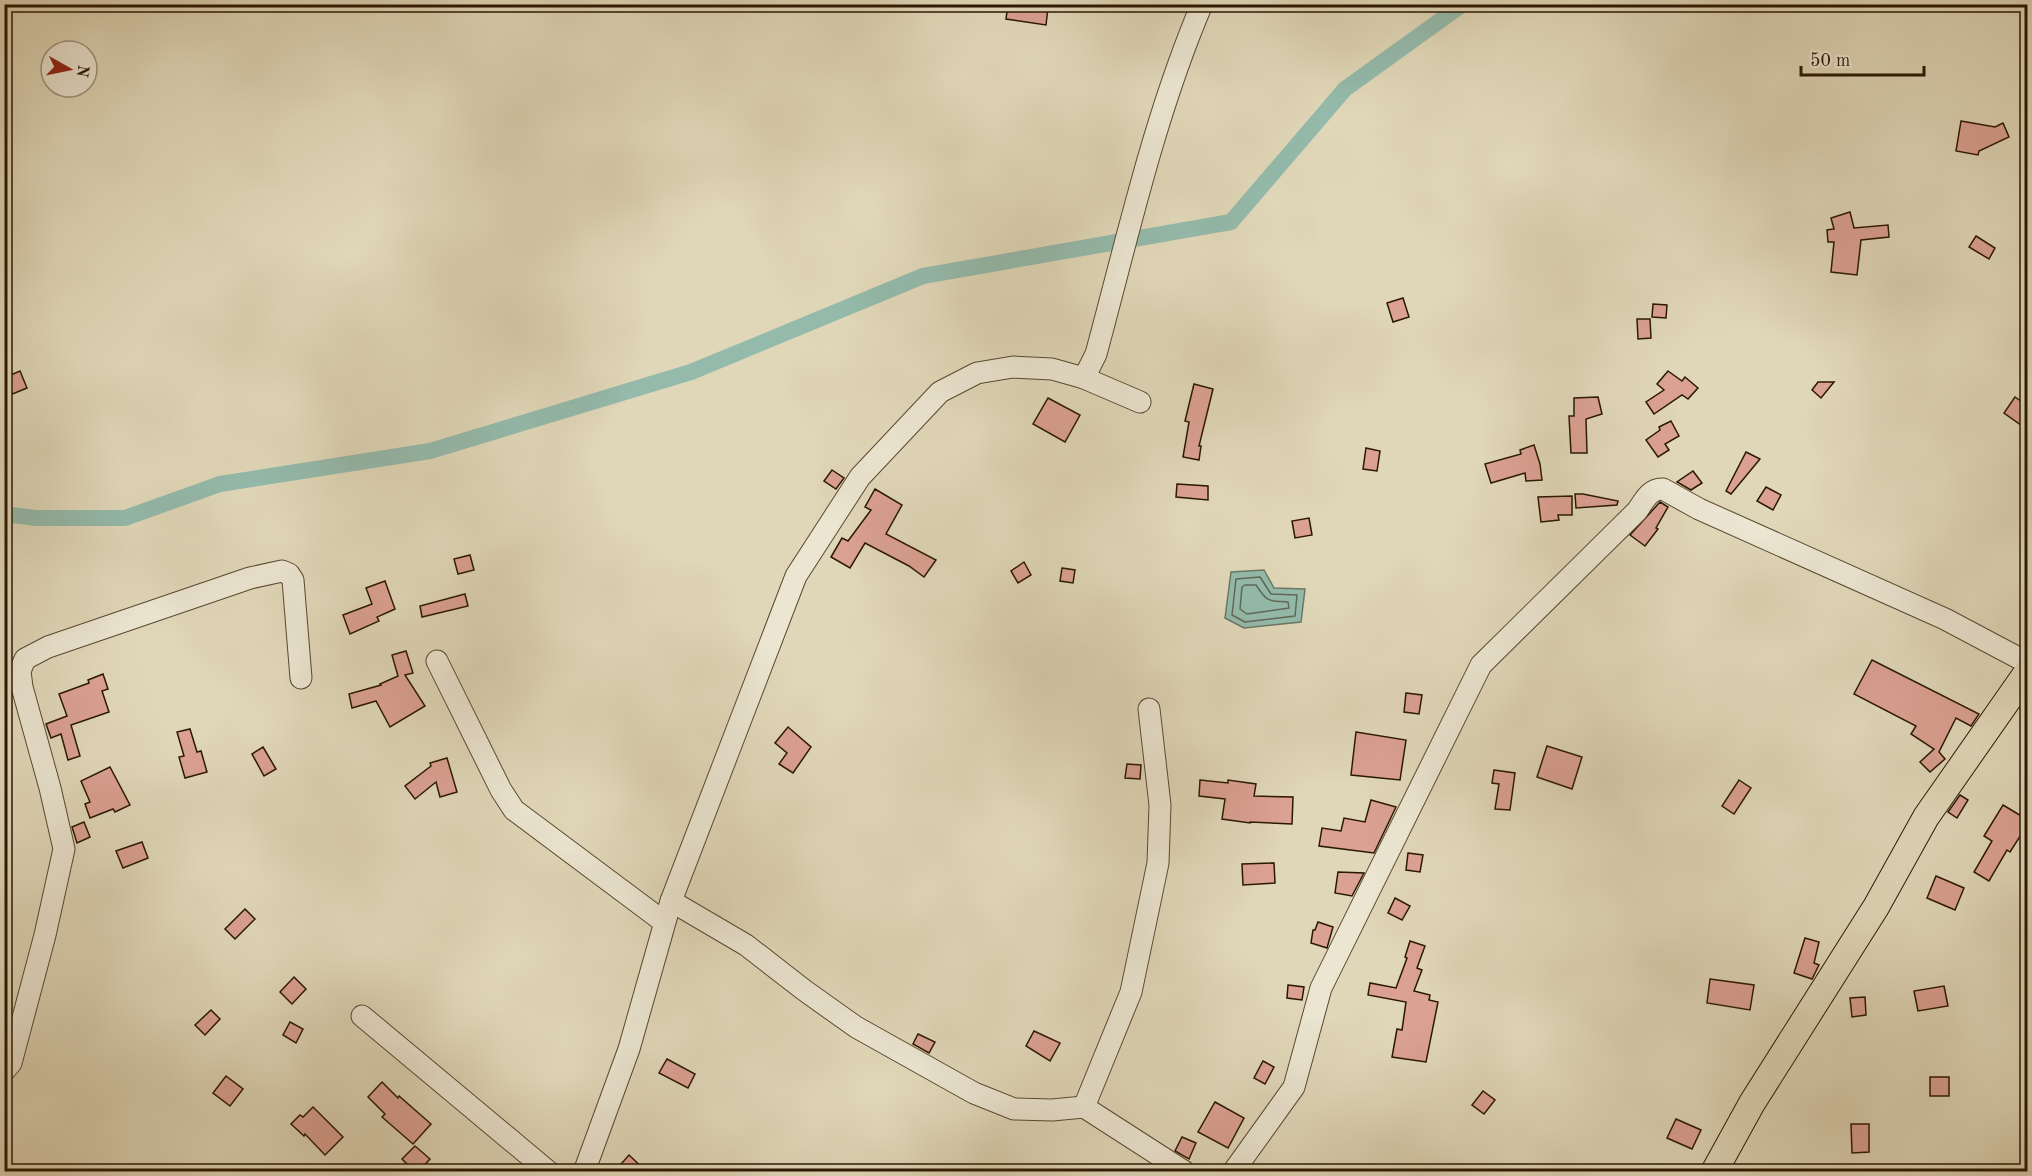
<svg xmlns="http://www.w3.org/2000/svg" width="2032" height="1176" font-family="'Old Standard TT',serif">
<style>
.water{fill:#94baab;stroke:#6a7967;stroke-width:1.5}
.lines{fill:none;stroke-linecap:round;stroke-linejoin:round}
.shore{stroke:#5f6956;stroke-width:1.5}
.canal{stroke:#94baab;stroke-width:16}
.building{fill:#dba192;stroke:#2a1802;stroke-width:1.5}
.minor-casing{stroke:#584830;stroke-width:23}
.major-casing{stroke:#2a1802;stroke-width:28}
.minor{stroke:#ebe5d1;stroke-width:21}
.major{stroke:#e0d7b8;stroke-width:26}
</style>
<rect width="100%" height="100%" fill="#e0d7b8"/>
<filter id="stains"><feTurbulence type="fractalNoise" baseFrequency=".00333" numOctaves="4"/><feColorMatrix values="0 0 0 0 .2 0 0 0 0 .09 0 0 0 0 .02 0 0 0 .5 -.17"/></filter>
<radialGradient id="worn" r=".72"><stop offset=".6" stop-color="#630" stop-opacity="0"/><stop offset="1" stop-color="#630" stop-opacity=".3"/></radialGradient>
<polygon class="water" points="1264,570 1274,588 1305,589 1301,622 1244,628 1225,618 1231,572"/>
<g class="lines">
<g class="shore">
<polygon points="1260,577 1271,594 1297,595 1295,616 1245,622 1232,615 1236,579"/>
<path d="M1245,585H1256C1267,602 1268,601 1288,602L1289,608L1247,614L1240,609L1242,587Z"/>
</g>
<polyline class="canal" points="4,514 36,518 125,518 220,484 430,451 691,372 923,276 1231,222 1345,89 1463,4"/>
</g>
<g class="building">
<polygon points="1008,4 1048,8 1046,25 1006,19"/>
<polygon points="1961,121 1995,127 2003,123 2009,137 1979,151 1978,155 1956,151"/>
<polygon points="1850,212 1854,228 1888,225 1889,237 1861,240 1857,275 1831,272 1834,242 1828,242 1827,230 1834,229 1831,218"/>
<polygon points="1976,236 1995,248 1989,259 1969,247"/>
<polygon points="1403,298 1409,317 1393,322 1387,303"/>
<polygon points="1653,304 1667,305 1666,318 1652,317"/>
<polygon points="1637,319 1650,319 1651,338 1638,339"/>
<polygon points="20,371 27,388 10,395 4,378"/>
<polygon points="1668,371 1682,381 1685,377 1698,388 1688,399 1682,395 1654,414 1646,402 1664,390 1657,384"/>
<polygon points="1818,382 1834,382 1821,398 1812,390"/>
<polygon points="1194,384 1213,389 1199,446 1201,446 1199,460 1183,457 1189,422 1185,421"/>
<polygon points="1598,397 1602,414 1586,419 1587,453 1571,453 1569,416 1574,416 1574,398"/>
<polygon points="2015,397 2028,406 2028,430 2004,413"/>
<polygon points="1048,398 1080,415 1065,442 1033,424"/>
<polygon points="1671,421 1679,436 1665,444 1669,450 1658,457 1646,440 1660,430 1659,427"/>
<polygon points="1534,445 1540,464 1542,480 1526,481 1525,473 1491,483 1485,464 1521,454 1520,450"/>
<polygon points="1366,448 1380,451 1377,471 1363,469"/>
<polygon points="1746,452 1760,459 1731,494 1726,491"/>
<polygon points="832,470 844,478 836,489 824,481"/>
<polygon points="1693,471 1702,483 1691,490 1677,482"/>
<polygon points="1177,484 1208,486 1208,500 1176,497"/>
<polygon points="1766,487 1781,495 1773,510 1757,501"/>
<polygon points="875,489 902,505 886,534 936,560 924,577 909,566 865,543 850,568 831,557 842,538 848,541 871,510 865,507"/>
<polygon points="1575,494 1583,494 1618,501 1617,505 1576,508"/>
<polygon points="1572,496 1572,515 1558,515 1559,520 1541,522 1538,497"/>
<polygon points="1660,502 1668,507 1656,528 1658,529 1645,546 1630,535"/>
<polygon points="1309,518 1312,535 1295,538 1292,521"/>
<polygon points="470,555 474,570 458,574 454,559"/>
<polygon points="1024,562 1031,575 1018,583 1011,571"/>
<polygon points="1062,568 1075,570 1073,583 1060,581"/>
<polygon points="385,581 395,609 377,617 379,621 350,634 343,615 372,604 366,588"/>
<polygon points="465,594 468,606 422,617 420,606"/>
<polygon points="406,651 413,673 405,675 425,706 390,727 376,701 352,708 349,694 381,685 380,684 398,676 392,655"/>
<polygon points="1872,660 1979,714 1971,726 1956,718 1939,752 1945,759 1930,772 1920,762 1934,749 1911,734 1916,726 1854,694"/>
<polygon points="103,674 108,689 102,691 109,712 71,725 80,756 68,760 61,734 51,738 46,724 67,716 59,694 89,683 88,680"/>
<polygon points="1406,693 1422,695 1419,714 1404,712"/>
<polygon points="788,727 811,747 793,773 779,764 787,753 775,743"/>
<polygon points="190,729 197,752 201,751 207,772 185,778 179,757 184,756 177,732"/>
<polygon points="1356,732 1406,740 1400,780 1351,775"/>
<polygon points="1547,746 1582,757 1572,789 1537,777"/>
<polygon points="263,747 276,769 264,776 252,754"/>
<polygon points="447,758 457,792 440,797 436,782 415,799 405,786 431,766 430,763"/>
<polygon points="1127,764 1141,765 1140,779 1125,778"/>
<polygon points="110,767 130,805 115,812 113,809 90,818 85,804 90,802 81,781"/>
<polygon points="1494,770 1515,773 1510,810 1495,809 1499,784 1492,783"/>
<polygon points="1200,780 1228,783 1228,780 1256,784 1254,796 1293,797 1292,824 1250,822 1250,823 1222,819 1225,799 1199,796"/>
<polygon points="1739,780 1751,788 1734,814 1722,806"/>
<polygon points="1960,795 1968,800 1957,818 1948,812"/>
<polygon points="1371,800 1396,807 1374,853 1319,846 1322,828 1341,831 1344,818 1365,822"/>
<polygon points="2003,805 2028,820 2028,824 2010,852 2007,850 1989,881 1974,872 1992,841 1984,836"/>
<polygon points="84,822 90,837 77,843 72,827"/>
<polygon points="142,842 148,858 123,868 116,851"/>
<polygon points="1408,853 1423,855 1420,872 1406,870"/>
<polygon points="1274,863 1275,883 1243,885 1242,864"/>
<polygon points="1338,872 1364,873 1352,896 1335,893"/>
<polygon points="1936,876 1964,888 1955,910 1927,898"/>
<polygon points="1395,898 1410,906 1402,920 1388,913"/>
<polygon points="245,909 255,919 235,939 225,929"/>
<polygon points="1318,922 1333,927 1327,948 1311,943 1313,930 1315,930"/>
<polygon points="1805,938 1819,942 1814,963 1819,965 1812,979 1794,973"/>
<polygon points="1410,941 1425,946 1417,968 1422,970 1414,991 1430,995 1429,1000 1438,1002 1426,1062 1392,1057 1397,1029 1402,1030 1406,1002 1368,995 1370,983 1396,988 1407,958 1405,957"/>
<polygon points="294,977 306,989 292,1004 280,992"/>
<polygon points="1710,979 1754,985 1750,1010 1707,1003"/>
<polygon points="1288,985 1304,987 1302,1000 1287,998"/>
<polygon points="1944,986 1948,1006 1918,1011 1914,991"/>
<polygon points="1865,997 1866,1015 1852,1017 1850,998"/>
<polygon points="211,1010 220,1019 205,1035 195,1025"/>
<polygon points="290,1022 303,1029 296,1043 283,1035"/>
<polygon points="1034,1031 1060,1043 1050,1061 1026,1046"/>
<polygon points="918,1034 935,1042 929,1053 913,1044"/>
<polygon points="667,1059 695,1074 688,1088 659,1073"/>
<polygon points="1263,1061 1274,1067 1265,1084 1254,1078"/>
<polygon points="226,1076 243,1089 230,1106 213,1093"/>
<rect x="1930" y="1077" width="19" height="19"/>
<polygon points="382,1082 398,1098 399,1096 431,1124 413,1144 382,1117 385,1114 368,1097"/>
<polygon points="1483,1091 1495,1100 1484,1114 1472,1105"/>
<polygon points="1215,1102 1244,1118 1228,1148 1198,1132"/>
<polygon points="313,1107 343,1137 325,1155 305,1134 304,1136 291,1124 300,1115 303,1117"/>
<polygon points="1676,1119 1701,1130 1692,1149 1667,1138"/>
<polygon points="1851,1124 1869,1124 1869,1152 1852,1153"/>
<polygon points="1182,1137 1196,1143 1189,1159 1175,1151"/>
<polygon points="415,1146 430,1159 418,1172 415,1172 402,1159"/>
<polygon points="629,1155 647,1172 614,1172"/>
</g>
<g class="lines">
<defs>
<g id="minor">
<path d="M1084,378L1096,354C1128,236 1154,117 1202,4"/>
<polyline points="437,661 501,790 514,810 664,922"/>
<polyline points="1149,709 1160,805 1158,863 1131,992 1084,1107 1185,1172"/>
<polyline points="671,901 746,945 804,990 856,1027 974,1093 1014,1109 1052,1110 1084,1107"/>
<polyline points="362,1016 549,1172"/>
<polyline points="4,1071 11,1063 45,935 64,849 50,788 22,687 20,671 25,659 48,647 250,578 282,571 289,574 293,580 301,678"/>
<polyline points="584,1172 629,1049 671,901 796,576 860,477 940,392 977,373 1013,367 1052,369 1084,378 1140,402"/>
<path d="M1233,1172L1294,1087L1321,988L1481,665L1637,511C1644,501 1650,488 1663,489L1699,509L1945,619L2028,663"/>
</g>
<polyline id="major" points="1714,1172 1752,1103 1876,907 1926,817 2028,671"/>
</defs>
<use href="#minor" class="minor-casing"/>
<use href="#major" class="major-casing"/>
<use href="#minor" class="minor"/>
<use href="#major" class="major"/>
</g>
<rect width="2032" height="1176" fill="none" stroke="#e0d7b8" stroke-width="24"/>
<rect x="6" y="6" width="2020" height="1164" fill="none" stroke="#2a1802" stroke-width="3"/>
<rect x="12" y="12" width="2008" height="1152" fill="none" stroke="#2a1802" stroke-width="1.5"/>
<g transform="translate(69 69) rotate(99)"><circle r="28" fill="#ebe5d1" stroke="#9e937e" stroke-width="1.5"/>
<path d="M0-4.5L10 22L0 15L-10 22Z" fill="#8f2418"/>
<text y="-9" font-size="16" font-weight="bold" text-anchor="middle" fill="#2a1802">N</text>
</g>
<path d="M1801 66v9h123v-9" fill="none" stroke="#2a1802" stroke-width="3"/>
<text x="1810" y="66" font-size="18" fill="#2a1802" stroke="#ebe5d1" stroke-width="4.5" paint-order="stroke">50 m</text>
<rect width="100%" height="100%" filter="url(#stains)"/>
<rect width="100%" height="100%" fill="url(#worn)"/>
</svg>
